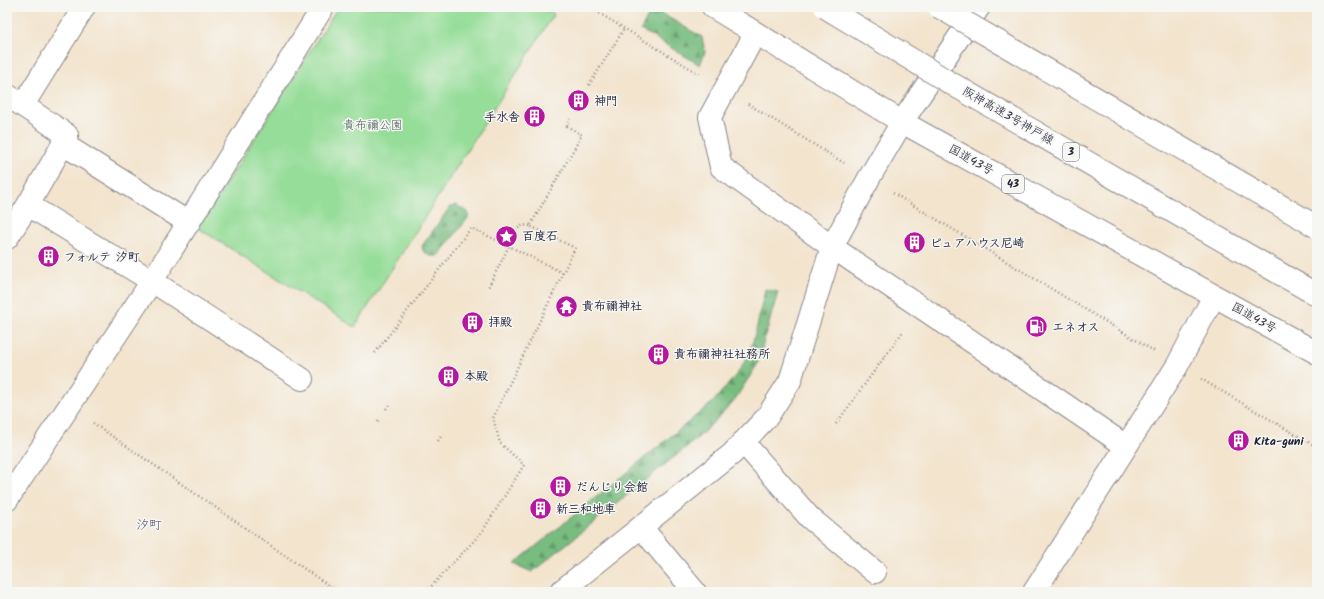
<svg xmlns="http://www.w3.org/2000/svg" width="1324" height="599" font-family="Kalam,'Klee One',sans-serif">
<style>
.green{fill:#95dd98;stroke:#5c806a}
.forest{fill:url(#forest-firs);stroke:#4d6f5e}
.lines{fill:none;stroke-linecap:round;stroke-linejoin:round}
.street-casing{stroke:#8a8384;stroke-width:24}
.secondary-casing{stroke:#8a8384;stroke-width:24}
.highway-casing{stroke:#8a8384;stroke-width:24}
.path{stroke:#8a8384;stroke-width:2.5;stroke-dasharray:1 3;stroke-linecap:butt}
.street{stroke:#fff;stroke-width:22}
.secondary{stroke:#fff;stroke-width:22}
.highway{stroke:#fff;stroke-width:22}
.highway-bridge-casing{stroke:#8a8384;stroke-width:24;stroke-linecap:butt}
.highway-bridge{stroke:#fff;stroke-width:22}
.labels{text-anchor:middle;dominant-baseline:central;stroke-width:3;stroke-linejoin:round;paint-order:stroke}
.shield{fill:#f6f6f2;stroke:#626272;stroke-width:1}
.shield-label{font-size:11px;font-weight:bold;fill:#22223b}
.poi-label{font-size:12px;font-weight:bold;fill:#22223b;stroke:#f6f6f2;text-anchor:start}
.street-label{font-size:12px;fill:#22223b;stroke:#f6f6f2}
.park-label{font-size:12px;fill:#445a57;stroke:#f6f6f2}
.neighbourhood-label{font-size:13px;fill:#5c5373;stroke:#f6f6f2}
</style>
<defs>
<pattern id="forest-firs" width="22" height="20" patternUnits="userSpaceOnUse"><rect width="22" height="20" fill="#78bc80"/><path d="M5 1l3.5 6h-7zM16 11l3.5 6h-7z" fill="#62986a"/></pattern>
</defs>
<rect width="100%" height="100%" fill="#f6f6f2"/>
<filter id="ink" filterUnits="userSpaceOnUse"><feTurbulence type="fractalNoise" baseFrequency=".025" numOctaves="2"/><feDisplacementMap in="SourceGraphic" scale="8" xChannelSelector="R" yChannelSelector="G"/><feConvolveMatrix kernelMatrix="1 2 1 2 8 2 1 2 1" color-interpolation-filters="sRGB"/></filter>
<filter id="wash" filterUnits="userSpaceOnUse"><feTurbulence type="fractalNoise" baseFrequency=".012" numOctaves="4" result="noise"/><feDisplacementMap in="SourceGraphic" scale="16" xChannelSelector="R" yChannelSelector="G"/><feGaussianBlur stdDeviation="0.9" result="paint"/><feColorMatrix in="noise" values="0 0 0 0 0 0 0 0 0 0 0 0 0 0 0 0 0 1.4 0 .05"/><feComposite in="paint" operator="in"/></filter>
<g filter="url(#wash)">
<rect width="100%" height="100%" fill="#f3e4ce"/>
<polygon class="green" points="338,7 543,7 554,14 355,327 198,228"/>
<g class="forest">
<polygon points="652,8 702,37 705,52 700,65 641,30"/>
<polygon points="456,205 468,212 468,218 438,256 430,256 423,251 422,246 450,207"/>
<path d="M765,289L778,292L757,365L732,404L699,437L532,572L514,564L713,402C721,392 731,382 739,371C755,348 759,316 765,289Z"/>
</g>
</g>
<g filter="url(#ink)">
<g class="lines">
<defs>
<g id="street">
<polyline points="755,34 710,117 721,167 832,247 1126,446"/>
<polyline points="7,95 67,135 63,144 189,223"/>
<polyline points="23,105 84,7"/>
<polyline points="63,144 28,205 152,281 302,379"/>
<polyline points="7,238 28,205"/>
<polyline points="743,442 810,518 875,572"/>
<polyline points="7,500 152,281 323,7"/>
<polyline points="641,527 695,592"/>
<polyline points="1034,592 1177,366 1214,296"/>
</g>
<polyline id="secondary" points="560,592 732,454 767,417 790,381 832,247 869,178 902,122 979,7"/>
<polyline id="highway" points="713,7 902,122 1317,353"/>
</defs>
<use href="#street" class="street-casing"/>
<use href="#secondary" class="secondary-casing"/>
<use href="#highway" class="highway-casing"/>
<g class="path">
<polyline points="589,7 701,75"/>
<polyline points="589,85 624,29"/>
<polyline points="748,104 844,163"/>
<polyline points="893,193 1154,351"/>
<polyline points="530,226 523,225 517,229 509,246 563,273"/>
<polyline points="375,353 471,228 509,246 488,288"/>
<polyline points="1201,379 1317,447"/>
<polyline points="386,409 390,403"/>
<polyline points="378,421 380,418"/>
<polyline points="93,423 338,592"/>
<polyline points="836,424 904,330"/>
<polyline points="438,441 442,435"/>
<polyline points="426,592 482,532 524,465 500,443 493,418 575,248 530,226 582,135 567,126 570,119"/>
</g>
<use href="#street" class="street"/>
<use href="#secondary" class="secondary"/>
<use href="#highway" class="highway"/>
<defs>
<g id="highway-bridge">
<polyline points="825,7 947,81 1317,295"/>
<polyline points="939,7 1317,227"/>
</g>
</defs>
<use href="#highway-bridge" class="highway-bridge-casing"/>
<use href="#highway-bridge" class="highway-bridge"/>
</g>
</g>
<defs>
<symbol id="building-disc" viewBox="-11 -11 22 22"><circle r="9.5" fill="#b5179e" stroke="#f6f6f2"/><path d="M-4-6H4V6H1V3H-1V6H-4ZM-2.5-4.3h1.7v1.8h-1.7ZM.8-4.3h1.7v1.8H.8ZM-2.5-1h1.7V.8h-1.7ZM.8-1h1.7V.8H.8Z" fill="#fff"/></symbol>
<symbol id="sight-disc" viewBox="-11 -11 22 22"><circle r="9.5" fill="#b5179e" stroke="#f6f6f2"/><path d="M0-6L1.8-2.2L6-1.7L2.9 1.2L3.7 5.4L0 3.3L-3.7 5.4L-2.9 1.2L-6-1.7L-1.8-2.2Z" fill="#fff"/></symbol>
<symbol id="temple-disc" viewBox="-11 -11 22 22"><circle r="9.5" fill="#b5179e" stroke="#f6f6f2"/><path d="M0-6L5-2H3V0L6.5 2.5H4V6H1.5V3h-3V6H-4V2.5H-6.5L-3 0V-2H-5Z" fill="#fff"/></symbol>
<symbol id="fuel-disc" viewBox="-11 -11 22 22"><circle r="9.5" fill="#b5179e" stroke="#f6f6f2"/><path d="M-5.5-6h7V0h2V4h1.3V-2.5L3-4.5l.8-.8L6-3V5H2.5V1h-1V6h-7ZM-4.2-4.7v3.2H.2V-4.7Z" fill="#fff"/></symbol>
</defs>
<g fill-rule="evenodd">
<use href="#building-disc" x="566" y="88" width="25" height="25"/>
<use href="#building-disc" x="522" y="104" width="25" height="25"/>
<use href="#sight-disc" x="494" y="224" width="25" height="25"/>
<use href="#building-disc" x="902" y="230" width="25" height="25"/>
<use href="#building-disc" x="36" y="244" width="25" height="25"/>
<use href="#temple-disc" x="554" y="294" width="25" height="25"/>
<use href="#building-disc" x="460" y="310" width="25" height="25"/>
<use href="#fuel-disc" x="1024" y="314" width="25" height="25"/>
<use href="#building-disc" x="646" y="342" width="25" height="25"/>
<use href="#building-disc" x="436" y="364" width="25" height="25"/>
<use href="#building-disc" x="1226" y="428" width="25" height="25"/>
<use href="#building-disc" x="548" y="474" width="25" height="25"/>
<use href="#building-disc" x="528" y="496" width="25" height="25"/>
</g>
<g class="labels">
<g class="shield">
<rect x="1063" y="143" width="16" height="18" rx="3"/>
<rect x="1002" y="175" width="22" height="18" rx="3"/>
</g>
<g class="shield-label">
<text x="1071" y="152">3</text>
<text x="1013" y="184">43</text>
</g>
<g class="poi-label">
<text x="594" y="101">神門</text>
<text x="520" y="117" text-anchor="end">手水舎</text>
<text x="522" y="236">百度石</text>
<text x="930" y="243">ピュアハウス尼崎</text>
<text x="64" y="257">フォルテ 汐町</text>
<text x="582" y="306">貴布禰神社</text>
<text x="488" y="322">拝殿</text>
<text x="1052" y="327">エネオス</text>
<text x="674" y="354">貴布禰神社社務所</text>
<text x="464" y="376">本殿</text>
<text x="1254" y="441">Kita-guni</text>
<text x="576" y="487">だんじり会館</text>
<text x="556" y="509">新三和地車</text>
</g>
<g class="street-label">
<text transform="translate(1008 116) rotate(30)">阪神高速3号神戸線</text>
<text transform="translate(971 160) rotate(29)">国道43号</text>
<text transform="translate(1254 318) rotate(29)">国道43号</text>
</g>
<g class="park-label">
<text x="373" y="125">貴布禰公園</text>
</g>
<g class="neighbourhood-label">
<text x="149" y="525">汐町</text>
</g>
</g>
<rect width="1324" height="599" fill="none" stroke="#f6f6f2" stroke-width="24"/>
</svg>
